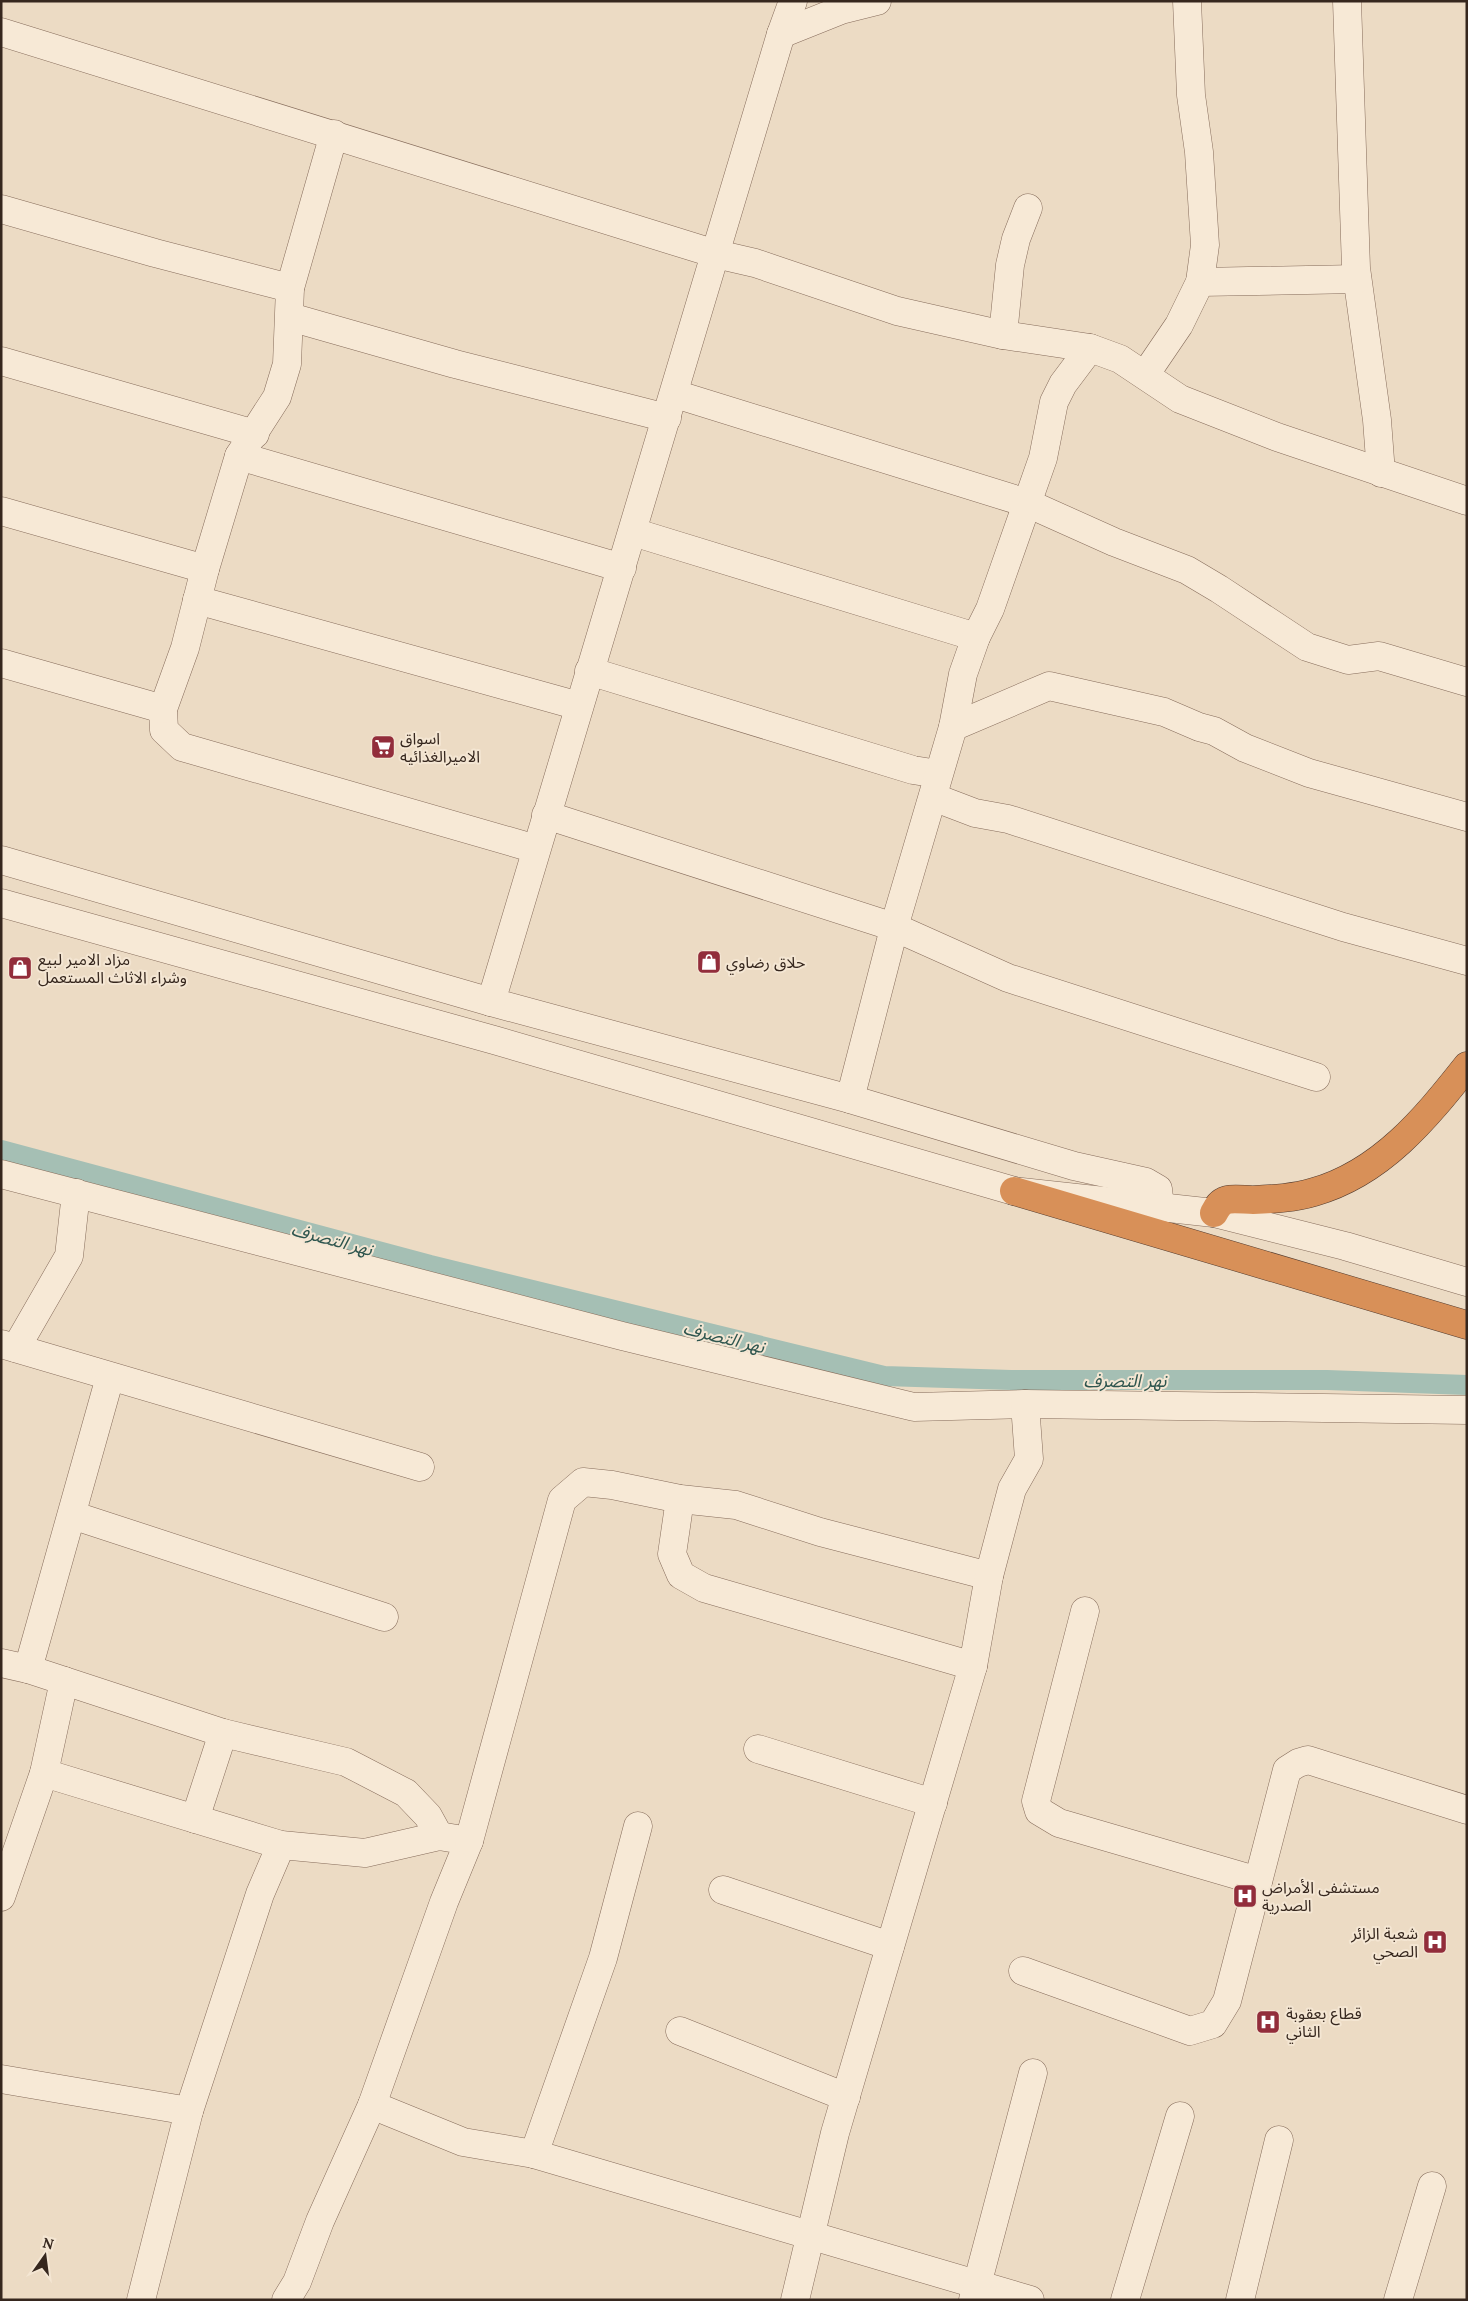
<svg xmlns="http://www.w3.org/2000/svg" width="1468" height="2301" font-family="Lora,'Noto Sans Arabic',serif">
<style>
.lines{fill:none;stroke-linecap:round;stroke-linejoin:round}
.canal{stroke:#a5bfb4;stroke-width:20}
.minor-casing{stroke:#866c5b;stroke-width:29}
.highway-casing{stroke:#543c2f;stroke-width:29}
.minor{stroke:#f7e9d6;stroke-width:28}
.highway{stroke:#d89058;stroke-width:28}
.labels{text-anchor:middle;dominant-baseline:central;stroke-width:4;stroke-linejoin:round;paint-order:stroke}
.poi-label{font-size:16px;fill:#36271e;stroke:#f4e6d3;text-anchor:start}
.water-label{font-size:18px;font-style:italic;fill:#2e554e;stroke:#f4e6d3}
</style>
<rect width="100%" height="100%" fill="#ecdbc4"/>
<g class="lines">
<polyline class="canal" points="1,1150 430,1265 884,1376 1011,1380 1327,1380 1467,1385"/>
<defs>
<g id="minor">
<polyline points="1347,1 1356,268 1377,420 1381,473"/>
<polyline points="1,32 716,254 755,263 897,311 1003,335 1090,348 1120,359 1180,399 1277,437 1467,501"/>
<polyline points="781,34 841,10 877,1"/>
<polyline points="334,134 290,288 287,364 277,397 239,456 205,569 185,648 163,709 164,730 182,747 536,849"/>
<polyline points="1,209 155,253 290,288"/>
<polyline points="1200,282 1357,279"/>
<polyline points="290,317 455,364 667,418"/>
<polyline points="1003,335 1010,265 1016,239 1028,208"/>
<polyline points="1,361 255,434"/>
<polyline points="1145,375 1179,325 1200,282 1205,245 1199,152 1191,95 1187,1"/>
<polyline points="675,394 1027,503 1114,542 1187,570 1219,589 1307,647 1348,660 1379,656 1467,682"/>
<polyline points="239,456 622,568"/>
<polyline points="1,511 205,569"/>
<polyline points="633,532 976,637"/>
<polyline points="197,600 579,706"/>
<polyline points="1,663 163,709"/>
<polyline points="589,671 913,770 938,774"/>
<polyline points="953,727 1049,686 1164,712 1199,727 1214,731 1245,748 1309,773 1467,817"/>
<polyline points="933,797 975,813 1008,819 1343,927 1467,961"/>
<polyline points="546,815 894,927 1008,978 1316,1077"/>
<polyline points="1,860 491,1002 850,1099 1074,1166 1146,1182 1158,1189 1160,1207"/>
<polyline points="1,903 494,1040 1014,1191 1214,1213 1345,1246 1467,1282"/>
<polyline points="491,1002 781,34 793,1"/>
<polyline points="850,1099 897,917 953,727 963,674 976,637 990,609 1043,458 1054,402 1063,384 1090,348"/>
<polyline points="1,1174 622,1336 914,1407 1025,1404"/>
<polyline points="1,1344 420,1467"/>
<polyline points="16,1348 69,1256 76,1193"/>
<polyline points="680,1499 672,1554 681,1575 704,1588 973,1666"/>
<polyline points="72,1515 384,1617"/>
<polyline points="1085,1611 1036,1801 1039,1811 1059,1823 1258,1881"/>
<polyline points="1,1663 28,1669 223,1733 346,1762 406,1793 428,1816 439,1836"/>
<polyline points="28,1669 110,1377"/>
<polyline points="758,1749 933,1803"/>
<polyline points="44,1773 281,1845 365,1853 439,1836 469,1841 444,1902 372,2105 320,2221 297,2282 286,2300"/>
<polyline points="195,1819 223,1733"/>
<polyline points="469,1841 562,1500 583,1482 612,1485 680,1499 736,1505 820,1532 989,1576"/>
<polyline points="723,1890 890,1946"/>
<polyline points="1,1897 44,1773 64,1681"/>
<polyline points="1023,1971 1190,2031 1213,2024 1227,2001 1287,1770 1298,1763 1308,1760 1467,1810"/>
<polyline points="680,2031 846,2097"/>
<polyline points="1,2079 189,2111 260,1894 281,1845"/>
<polyline points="372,2105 463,2142 534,2154 1030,2300"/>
<polyline points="534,2154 603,1958 638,1826"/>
<polyline points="141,2300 189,2111"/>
<polyline points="795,2300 835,2133 973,1666 989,1576 1012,1489 1029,1459 1025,1404 1467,1410"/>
<polyline points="973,2300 1033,2073"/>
<polyline points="1125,2300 1180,2116"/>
<polyline points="1240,2300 1279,2140"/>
<polyline points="1398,2300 1432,2186"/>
</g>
<g id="highway">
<polyline points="1014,1191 1467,1325"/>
<path d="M1214,1213C1217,1207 1220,1202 1227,1200C1234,1198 1245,1200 1253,1200C1274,1199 1294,1198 1314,1192C1381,1173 1425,1119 1467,1066"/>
</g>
</defs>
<use href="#minor" class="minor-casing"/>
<use href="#highway" class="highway-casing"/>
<use href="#minor" class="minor"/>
<use href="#highway" class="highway"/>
</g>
<defs>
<symbol id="supermarket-square" viewBox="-11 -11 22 22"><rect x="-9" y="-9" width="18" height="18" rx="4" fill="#922d3b" stroke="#f4e6d3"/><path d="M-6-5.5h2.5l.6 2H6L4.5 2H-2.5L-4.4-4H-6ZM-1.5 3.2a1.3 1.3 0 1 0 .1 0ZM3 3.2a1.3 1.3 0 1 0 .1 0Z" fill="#fff"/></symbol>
<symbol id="shop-square" viewBox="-11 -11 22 22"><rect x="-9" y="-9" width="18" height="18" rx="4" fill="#922d3b" stroke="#f4e6d3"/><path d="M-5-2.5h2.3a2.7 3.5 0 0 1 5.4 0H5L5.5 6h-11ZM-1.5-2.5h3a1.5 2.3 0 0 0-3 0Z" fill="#fff"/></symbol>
<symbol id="hospital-square" viewBox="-11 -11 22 22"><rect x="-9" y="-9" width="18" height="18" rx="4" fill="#922d3b" stroke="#f4e6d3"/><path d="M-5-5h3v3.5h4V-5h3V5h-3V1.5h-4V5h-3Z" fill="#fff"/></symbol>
</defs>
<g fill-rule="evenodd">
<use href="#supermarket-square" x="369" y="733" width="28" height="28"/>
<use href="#shop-square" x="695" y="948" width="28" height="28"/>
<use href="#shop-square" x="6" y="954" width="28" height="28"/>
<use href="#hospital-square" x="1231" y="1882" width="28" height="28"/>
<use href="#hospital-square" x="1421" y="1928" width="28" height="28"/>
<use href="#hospital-square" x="1254" y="2008" width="28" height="28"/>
</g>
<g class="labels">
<g class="poi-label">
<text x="400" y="738">اسواق<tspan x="400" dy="18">الاميرالغذائيه</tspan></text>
<text x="38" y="959">مزاد الامير لبيع<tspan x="38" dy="18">وشراء الاثاث المستعمل</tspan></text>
<text x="726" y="962">حلاق رضاوي</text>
<text x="1262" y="1887">مستشفى الأمراض<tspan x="1262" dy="18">الصدرية</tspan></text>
<text x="1418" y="1933" text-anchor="end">شعبة الزائر<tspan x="1418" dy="18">الصحي</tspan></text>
<text x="1286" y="2013">قطاع بعقوبة<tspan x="1286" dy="18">الثاني</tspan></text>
</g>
<g class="water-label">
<text transform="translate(332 1239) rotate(15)">نهر التصرف</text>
<text transform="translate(724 1337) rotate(14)">نهر التصرف</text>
<text x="1125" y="1380">نهر التصرف</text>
</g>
</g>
<rect width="1468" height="2301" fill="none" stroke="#36271e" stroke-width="5"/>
<g transform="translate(45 2256) rotate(14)" stroke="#f4e6d3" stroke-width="4" paint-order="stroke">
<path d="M0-4L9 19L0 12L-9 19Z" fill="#36271e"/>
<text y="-8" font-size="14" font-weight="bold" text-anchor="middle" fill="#36271e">N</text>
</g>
</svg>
